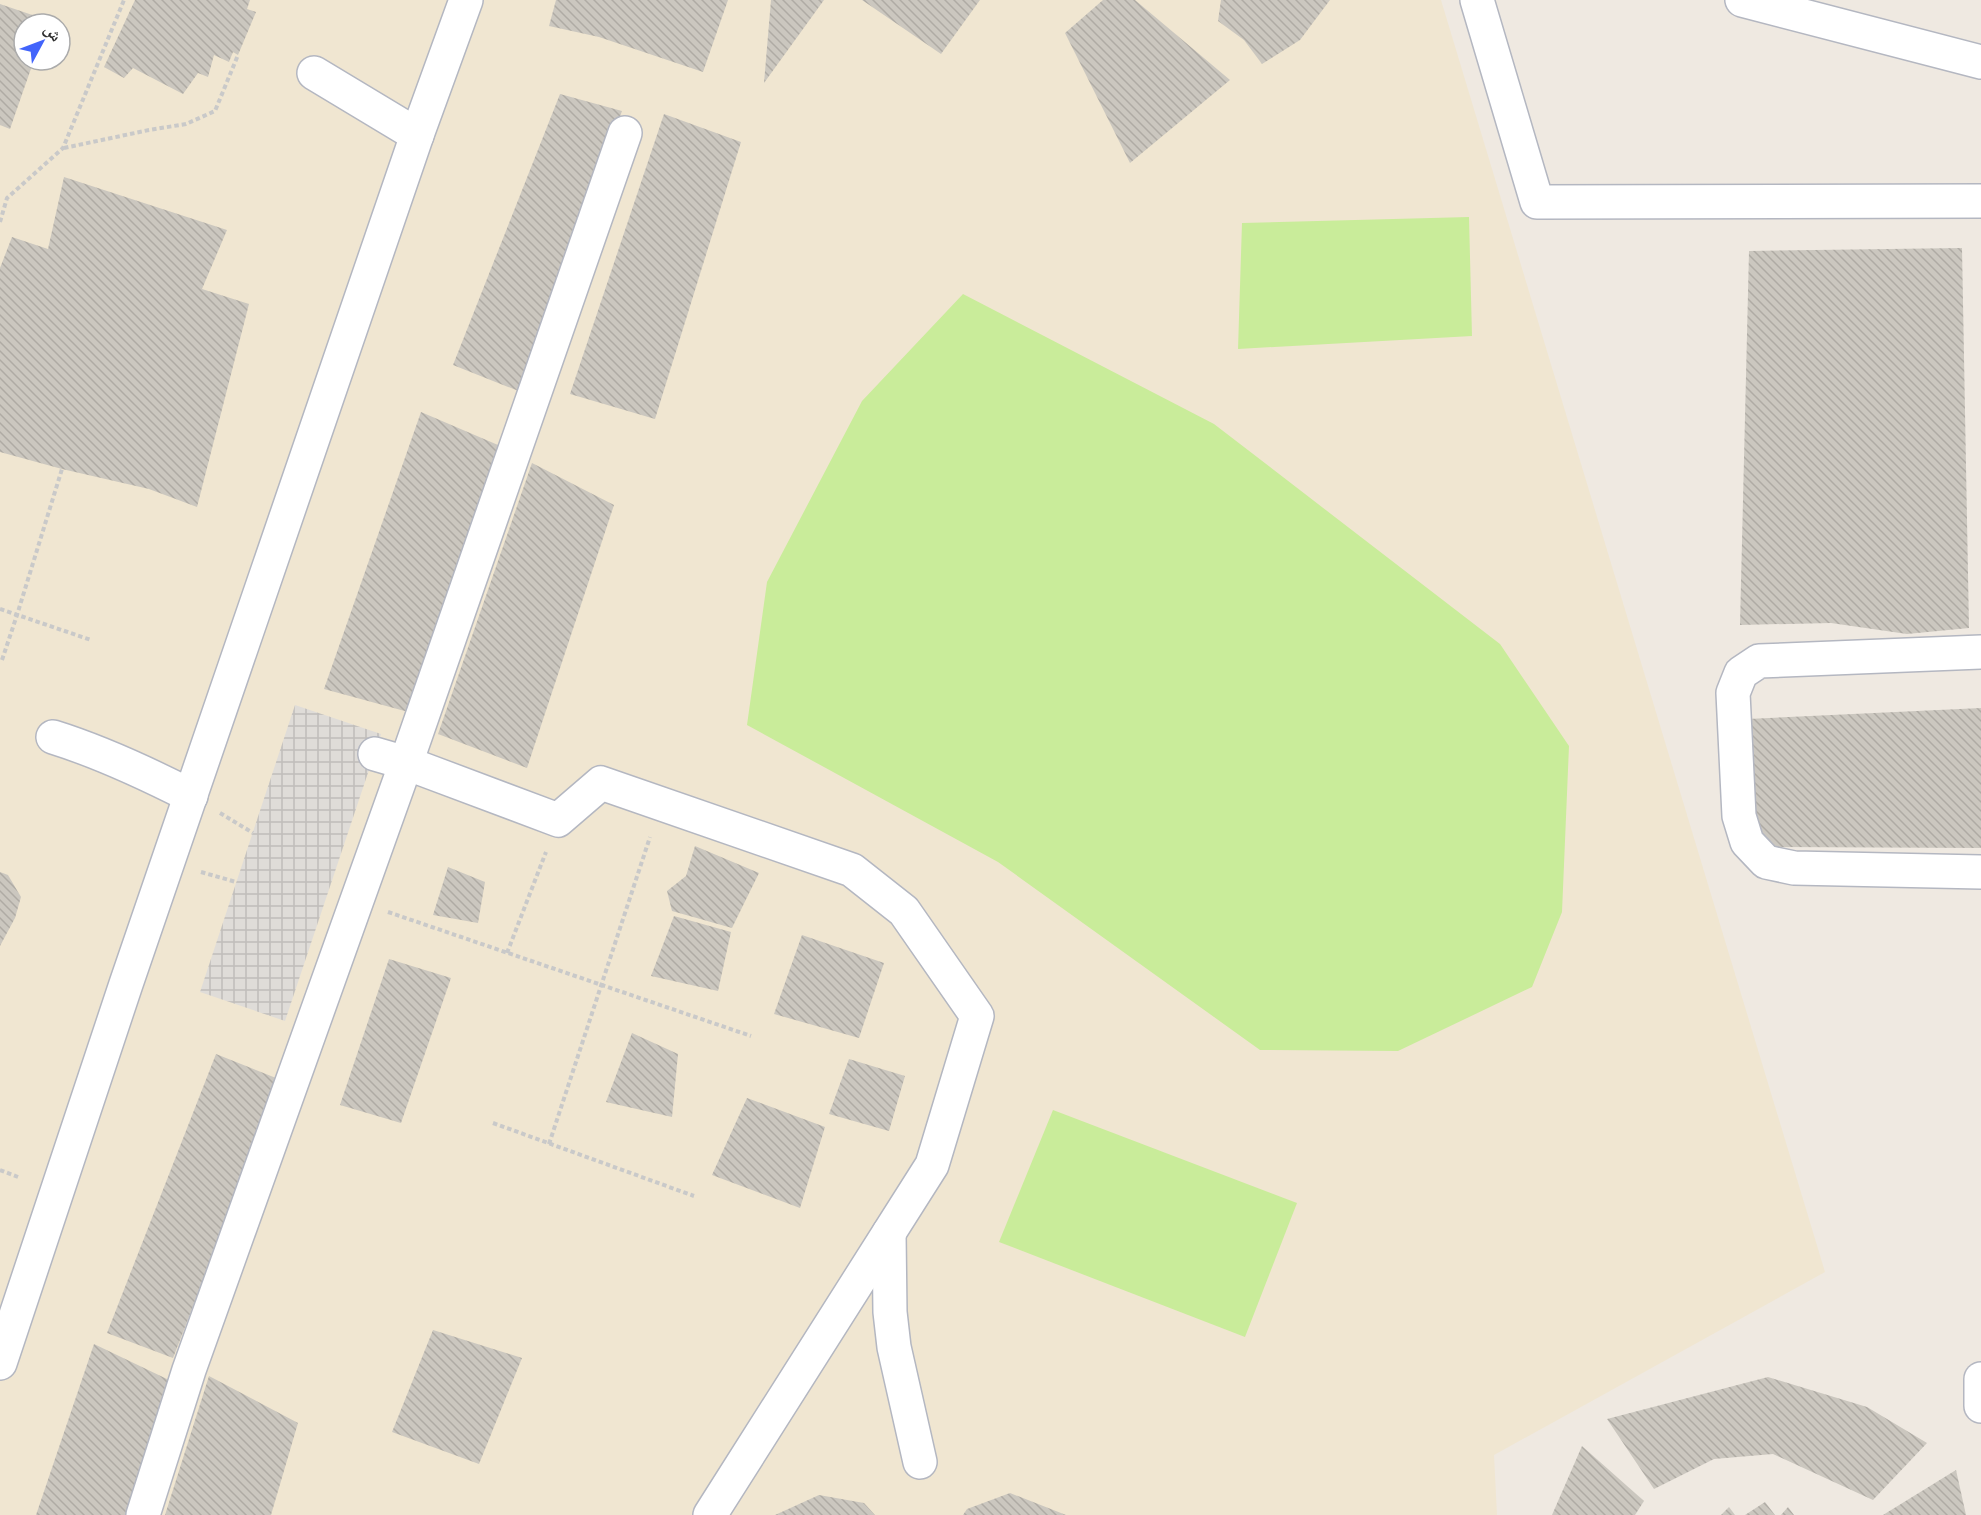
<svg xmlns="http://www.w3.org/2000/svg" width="1981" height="1515" font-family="Ubuntu,'Noto Naskh Arabic',sans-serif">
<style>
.education{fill:#f0e6d1;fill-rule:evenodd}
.pitch{fill:#c9ec9a}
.plaza{fill:url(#plaza-grid)}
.building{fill:url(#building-back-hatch)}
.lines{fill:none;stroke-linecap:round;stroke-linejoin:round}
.minor-casing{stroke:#b4b7c1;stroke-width:36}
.path{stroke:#c9c9c9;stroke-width:4;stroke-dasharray:4.5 3;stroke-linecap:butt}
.minor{stroke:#fff;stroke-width:33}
</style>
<defs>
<pattern id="plaza-grid" width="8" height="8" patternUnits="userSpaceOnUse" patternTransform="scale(1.5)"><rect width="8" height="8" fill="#dfdcd8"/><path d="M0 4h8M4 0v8" fill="none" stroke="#c0bdba"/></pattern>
<pattern id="building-back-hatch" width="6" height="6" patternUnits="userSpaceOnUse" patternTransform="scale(1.5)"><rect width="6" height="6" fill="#cbc7bf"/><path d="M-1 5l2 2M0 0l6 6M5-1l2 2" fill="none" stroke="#afaba4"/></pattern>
</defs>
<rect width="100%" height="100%" fill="#efe9e1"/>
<path class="education" d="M0,0H1441L1825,1272L1494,1455L1497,1515H0ZM24,24H60V60H24Z"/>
<g class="pitch">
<polygon points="1469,217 1472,336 1238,349 1242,223"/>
<polygon points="963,294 1214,424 1500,644 1569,746 1562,912 1532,987 1398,1051 1260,1050 998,862 747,725 767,582 862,401"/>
<polygon points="1053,1110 1297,1203 1245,1337 999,1242"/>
</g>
<polygon class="plaza" points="295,705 381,734 285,1021 200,992"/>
<g class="building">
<polygon points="135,0 250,0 247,9 256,12 238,55 233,52 229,62 214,55 208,77 198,73 183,94 133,68 124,78 104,67"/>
<polygon points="556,0 728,0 703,72 599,37 549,26"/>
<polygon points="771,0 824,0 764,83"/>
<polygon points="862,0 980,0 941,54"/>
<polygon points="1103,0 1135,0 1230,80 1130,163 1065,33"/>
<polygon points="1221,0 1330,0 1300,40 1262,64 1244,40 1218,21"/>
<polygon points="0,4 47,20 46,24 24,24 24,60 34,60 10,129 0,125"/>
<polygon points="560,94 622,111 521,392 453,365"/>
<polygon points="664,114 741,142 655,419 570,394"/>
<polygon points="64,177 227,230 202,289 249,304 197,507 149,489 62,469 0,452 0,268 12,237 48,249"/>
<polygon points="1962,248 1969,628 1907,634 1831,623 1740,625 1749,251"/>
<polygon points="421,412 505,448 412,713 324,689"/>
<polygon points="532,463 614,505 527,768 438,734"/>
<polygon points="1981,708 1981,848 1771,847 1736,843 1726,720"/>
<polygon points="695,846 759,873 732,928 672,911 667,891 686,876"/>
<polygon points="448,867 485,882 478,923 433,915"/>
<polygon points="0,872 8,875 21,897 15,918 0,946"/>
<polygon points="674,916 731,932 718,991 651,976"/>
<polygon points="802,935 884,963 859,1038 774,1014"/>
<polygon points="389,959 451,978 401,1123 340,1105"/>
<polygon points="632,1033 678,1054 672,1117 606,1102"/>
<polygon points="216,1054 281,1080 173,1358 107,1333"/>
<polygon points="849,1059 905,1076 889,1131 829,1114"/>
<polygon points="747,1098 825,1127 800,1208 712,1175"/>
<polygon points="433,1330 522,1358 479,1464 392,1432"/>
<polygon points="94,1344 169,1380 126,1515 36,1515"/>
<polygon points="209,1376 298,1423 271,1515 165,1515"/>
<polygon points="1768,1377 1867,1407 1927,1443 1873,1500 1773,1454 1714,1459 1654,1489 1607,1419"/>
<polygon points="1582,1446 1644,1501 1635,1515 1552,1515"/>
<polygon points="1956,1470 1966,1515 1883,1515"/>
<polygon points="1010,1493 1066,1515 963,1515 967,1509"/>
<polygon points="819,1495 864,1503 875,1515 775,1515"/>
<polygon points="1765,1502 1775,1515 1745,1515"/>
<polygon points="1729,1507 1735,1515 1721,1515"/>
<polygon points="1788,1507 1794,1515 1781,1515"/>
</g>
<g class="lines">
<defs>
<g id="minor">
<polyline points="1477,0 1537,202 1981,201"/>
<polyline points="1742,0 1981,62"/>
<polyline points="314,73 417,135"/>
<polyline points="1981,652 1759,661 1741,673 1733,693 1739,816 1747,842 1766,862 1794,868 1981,872"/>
<path d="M53,737C101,752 146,773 191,796"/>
<polyline points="375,754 406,763 558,820 601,783 852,870 904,911 977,1016 932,1165 710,1515"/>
<polyline points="889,1233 890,1312 894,1347 920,1462"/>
<polyline points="0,1363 126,984 417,135 466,0"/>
<polyline points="1981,1379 1981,1406"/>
<polyline points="143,1515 189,1370 406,763 625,133"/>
</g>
</defs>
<use href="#minor" class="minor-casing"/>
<g class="path">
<polyline points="64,148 149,130 186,124 215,111 238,55"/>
<polyline points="0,222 7,198 63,148 124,0"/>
<polyline points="0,609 91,640"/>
<polyline points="2,660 17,615 62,469"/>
<polyline points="220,813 253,833"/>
<polyline points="201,872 236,882"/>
<polyline points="388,912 751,1036"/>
<polyline points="507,953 546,852"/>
<polyline points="493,1123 694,1196"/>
<polyline points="549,1144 650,837"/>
<polyline points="0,1170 18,1177"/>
</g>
<use href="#minor" class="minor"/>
</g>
<g transform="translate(42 42) rotate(49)"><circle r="28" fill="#ffffff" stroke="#ababab" stroke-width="1.5"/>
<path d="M0-4.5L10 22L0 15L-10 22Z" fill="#4264fb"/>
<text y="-9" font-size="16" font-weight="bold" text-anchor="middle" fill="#2e2e2e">ش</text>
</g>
</svg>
